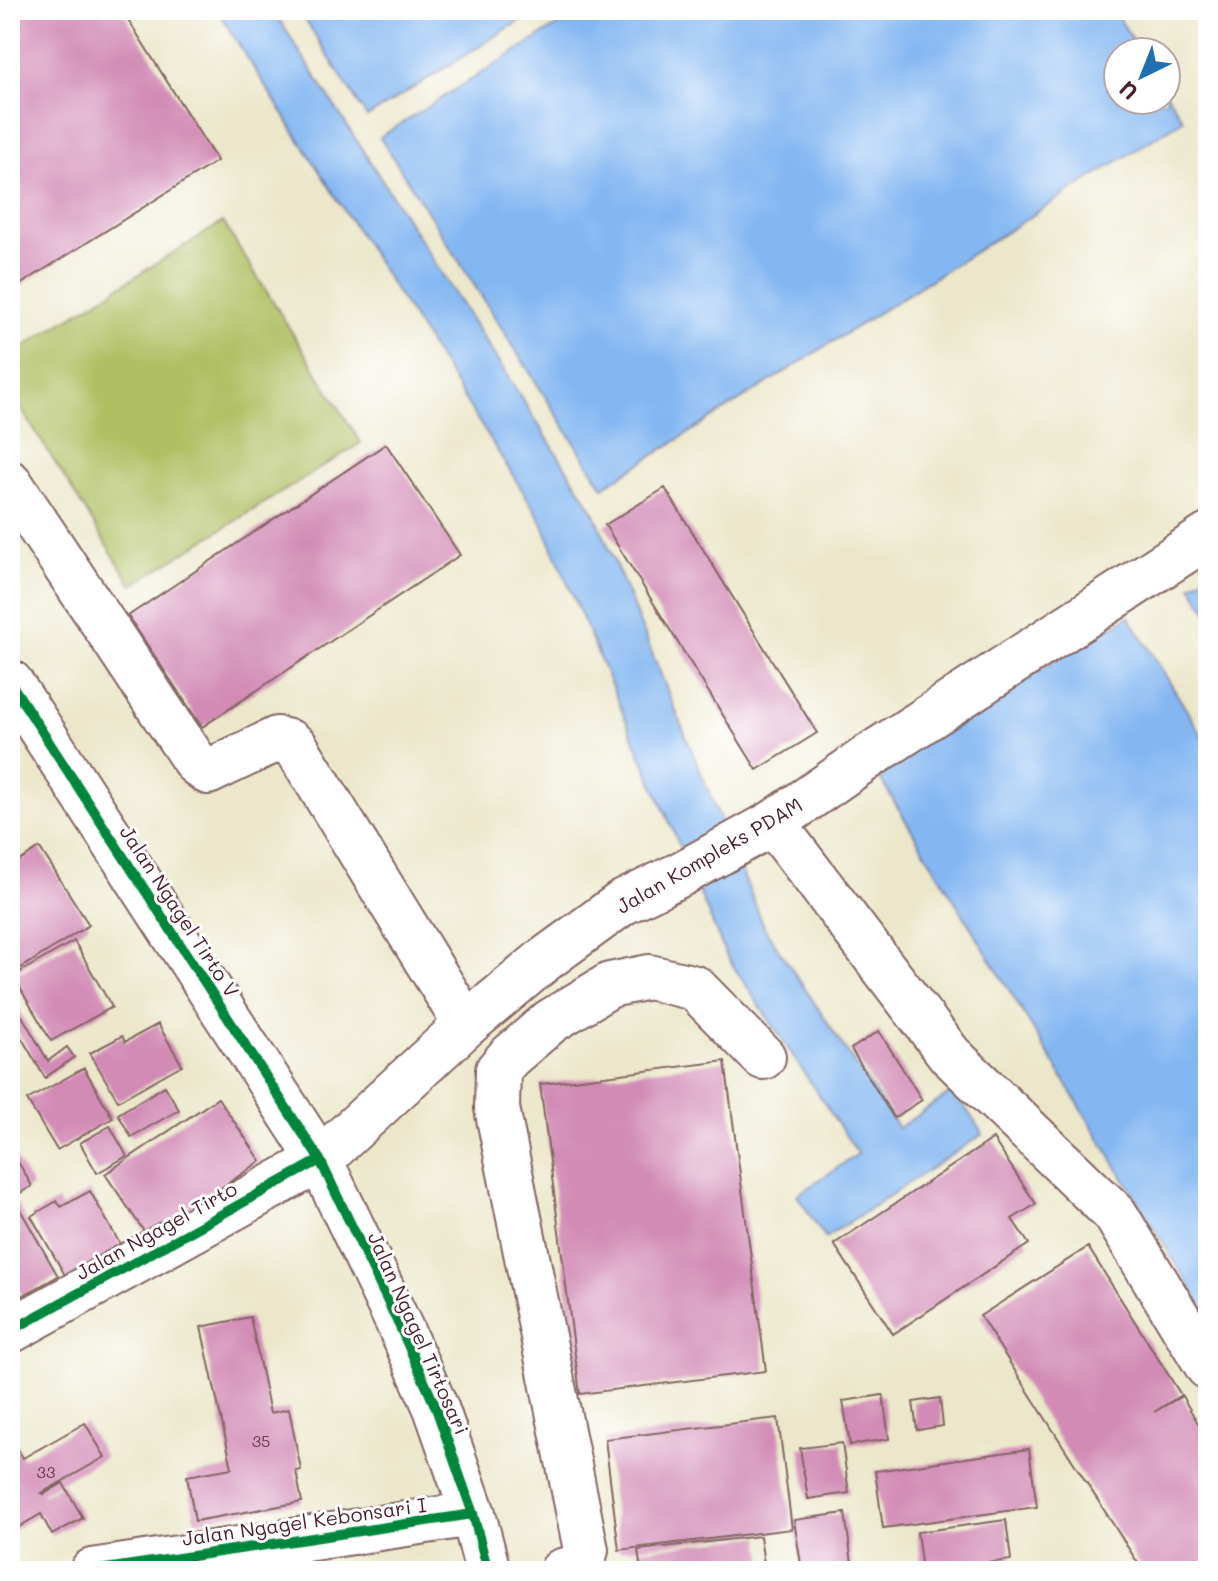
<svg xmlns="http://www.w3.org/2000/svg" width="1218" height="1581" font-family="Mali,sans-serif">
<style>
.green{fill:#afbf62;stroke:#7c6f46;stroke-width:2}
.water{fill:#84b7f2;stroke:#676b8e;stroke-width:2}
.building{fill:#d28bb5}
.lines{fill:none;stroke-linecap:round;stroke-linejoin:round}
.minor-casing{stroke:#836563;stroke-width:48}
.minor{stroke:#fff;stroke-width:44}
.cycleway-casing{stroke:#fff;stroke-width:15}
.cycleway{stroke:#00873e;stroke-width:10}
.labels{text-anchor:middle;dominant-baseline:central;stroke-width:6;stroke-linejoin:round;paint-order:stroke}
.number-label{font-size:16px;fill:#6c3a4e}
.street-label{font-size:20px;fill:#4a1f2b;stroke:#fff}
</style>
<rect width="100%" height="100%" fill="#fff"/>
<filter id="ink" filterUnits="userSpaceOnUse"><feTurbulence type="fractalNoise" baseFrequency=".0125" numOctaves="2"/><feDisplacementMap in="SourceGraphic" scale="16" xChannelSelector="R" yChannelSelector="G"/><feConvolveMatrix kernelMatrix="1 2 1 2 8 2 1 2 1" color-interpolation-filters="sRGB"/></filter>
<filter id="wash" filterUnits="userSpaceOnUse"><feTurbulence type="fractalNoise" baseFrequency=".006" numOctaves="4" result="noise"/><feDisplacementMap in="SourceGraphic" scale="32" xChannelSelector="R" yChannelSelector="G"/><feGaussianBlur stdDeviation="1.8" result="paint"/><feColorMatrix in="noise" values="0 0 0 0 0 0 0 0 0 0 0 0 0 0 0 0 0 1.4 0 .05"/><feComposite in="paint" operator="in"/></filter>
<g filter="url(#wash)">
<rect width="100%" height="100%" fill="#ece7cb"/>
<polygon class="green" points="223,222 361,443 132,585 10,391 10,355"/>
<g class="water">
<polygon points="217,10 273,10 581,491 595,514 765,929 898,1128 954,1091 983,1134 825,1238 797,1195 858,1154 726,955 540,518"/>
<polygon points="299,10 537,10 367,117"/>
<polygon points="582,10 1114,10 1140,52 1118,52 1118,100 1166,100 1166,92 1183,120 603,487 380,137"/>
<polygon points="1208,575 1208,612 1191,585"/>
<polygon points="1129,616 1208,745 1208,1316 875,770"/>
</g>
<g id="blocks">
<g class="building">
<polygon points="10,10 122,10 217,161 10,291"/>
<polygon points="386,444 460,555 202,727 128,616"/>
<polygon points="665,488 817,733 757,770 605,525"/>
<polygon points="10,842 17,855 10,859"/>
<polygon points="40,848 89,925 10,975 10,867"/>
<polygon points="74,941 112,1007 51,1041 13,976"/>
<polygon points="18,1009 48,1061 67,1047 74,1057 45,1078 10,1018 10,1013"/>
<polygon points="158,1024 182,1065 118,1101 90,1053 122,1036 125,1042"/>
<polygon points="879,1031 922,1100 894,1118 851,1049"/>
<polygon points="725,1061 766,1371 580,1394 540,1084"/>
<polygon points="84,1068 113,1118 57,1150 27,1100"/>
<polygon points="165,1086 179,1110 131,1137 118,1114"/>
<polygon points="218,1098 261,1161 148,1237 105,1174"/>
<polygon points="110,1126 127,1156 97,1173 80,1143"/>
<polygon points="993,1139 1036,1204 1012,1219 1029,1244 893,1334 834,1244"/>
<polygon points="10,1148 32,1186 10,1199"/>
<polygon points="90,1191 124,1251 69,1282 31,1216 57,1201 61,1207"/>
<polygon points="17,1204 58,1276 22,1296 10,1275 10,1208"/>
<polygon points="1088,1247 1181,1395 1154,1412 1182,1396 1208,1440 1208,1571 1143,1571 980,1316"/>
<polygon points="250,1317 270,1413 289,1409 301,1470 296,1471 302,1502 195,1521 187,1476 232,1468 201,1327"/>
<polygon points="883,1395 889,1439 850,1445 843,1401"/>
<polygon points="940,1398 943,1426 917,1430 913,1402"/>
<polygon points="778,1418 792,1529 619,1550 605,1439"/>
<polygon points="85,1423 105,1457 42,1493 44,1494 63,1483 83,1518 52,1535 41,1514 10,1532 10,1435 23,1458"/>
<polygon points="842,1443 849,1493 808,1499 800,1448"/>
<polygon points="1029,1449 1037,1507 883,1528 875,1471"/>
<polygon points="845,1513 853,1571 802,1571 794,1520"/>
<polygon points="1006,1520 1011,1560 922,1571 917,1532"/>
<polygon points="760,1536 765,1571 641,1571 638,1550"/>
</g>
</g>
</g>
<g filter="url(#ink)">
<use href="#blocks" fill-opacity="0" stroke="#836563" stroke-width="2"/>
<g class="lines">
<defs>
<g id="minor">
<polyline points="10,483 196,763 208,772 277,739 289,742 296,747 466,1025"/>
<polyline points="10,682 320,1160 400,1327 436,1408 473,1514 488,1571"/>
<polyline points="773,823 950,1055 1115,1214 1208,1367"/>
<polyline points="10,1331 320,1160 466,1025 544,960 622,903 681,874 773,823 874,753 1208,536"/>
<polyline points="92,1571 473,1514"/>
<path d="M562,1571C576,1568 583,1564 586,1550L497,1108L498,1070L509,1057L551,1021L610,985L649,977L695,988L763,1057"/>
</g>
</defs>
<use href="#minor" class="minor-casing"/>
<use href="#minor" class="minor"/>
<defs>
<g id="cycleway">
<polyline points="10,682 320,1160 400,1327 436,1408 473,1514 488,1571"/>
<polyline points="10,1331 320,1160"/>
<polyline points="92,1571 473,1514"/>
</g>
</defs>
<use href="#cycleway" class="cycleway-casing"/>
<use href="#cycleway" class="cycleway"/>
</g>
</g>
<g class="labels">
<g class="number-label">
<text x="261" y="1440">35</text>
<text x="46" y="1471">33</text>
</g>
<g class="street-label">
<text transform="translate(709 855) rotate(-30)">Jalan Kompleks PDAM</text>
<text transform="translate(180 911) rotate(57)">Jalan Ngagel Tirto V</text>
<text transform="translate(156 1230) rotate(-29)">Jalan Ngagel Tirto</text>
<text transform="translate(419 1333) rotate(66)">Jalan Ngagel Tirtosari</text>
<text transform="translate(304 1521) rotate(-8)">Jalan Ngagel Kebonsari I</text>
</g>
</g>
<rect width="1218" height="1581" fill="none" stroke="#fff" stroke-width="40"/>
<g transform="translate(1142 76) rotate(223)"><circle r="38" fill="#ffffff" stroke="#b7a5aa" stroke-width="2"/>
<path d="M0-6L14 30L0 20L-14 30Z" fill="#1f6fb2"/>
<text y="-12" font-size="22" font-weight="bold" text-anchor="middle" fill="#4a1f2b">U</text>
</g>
</svg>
